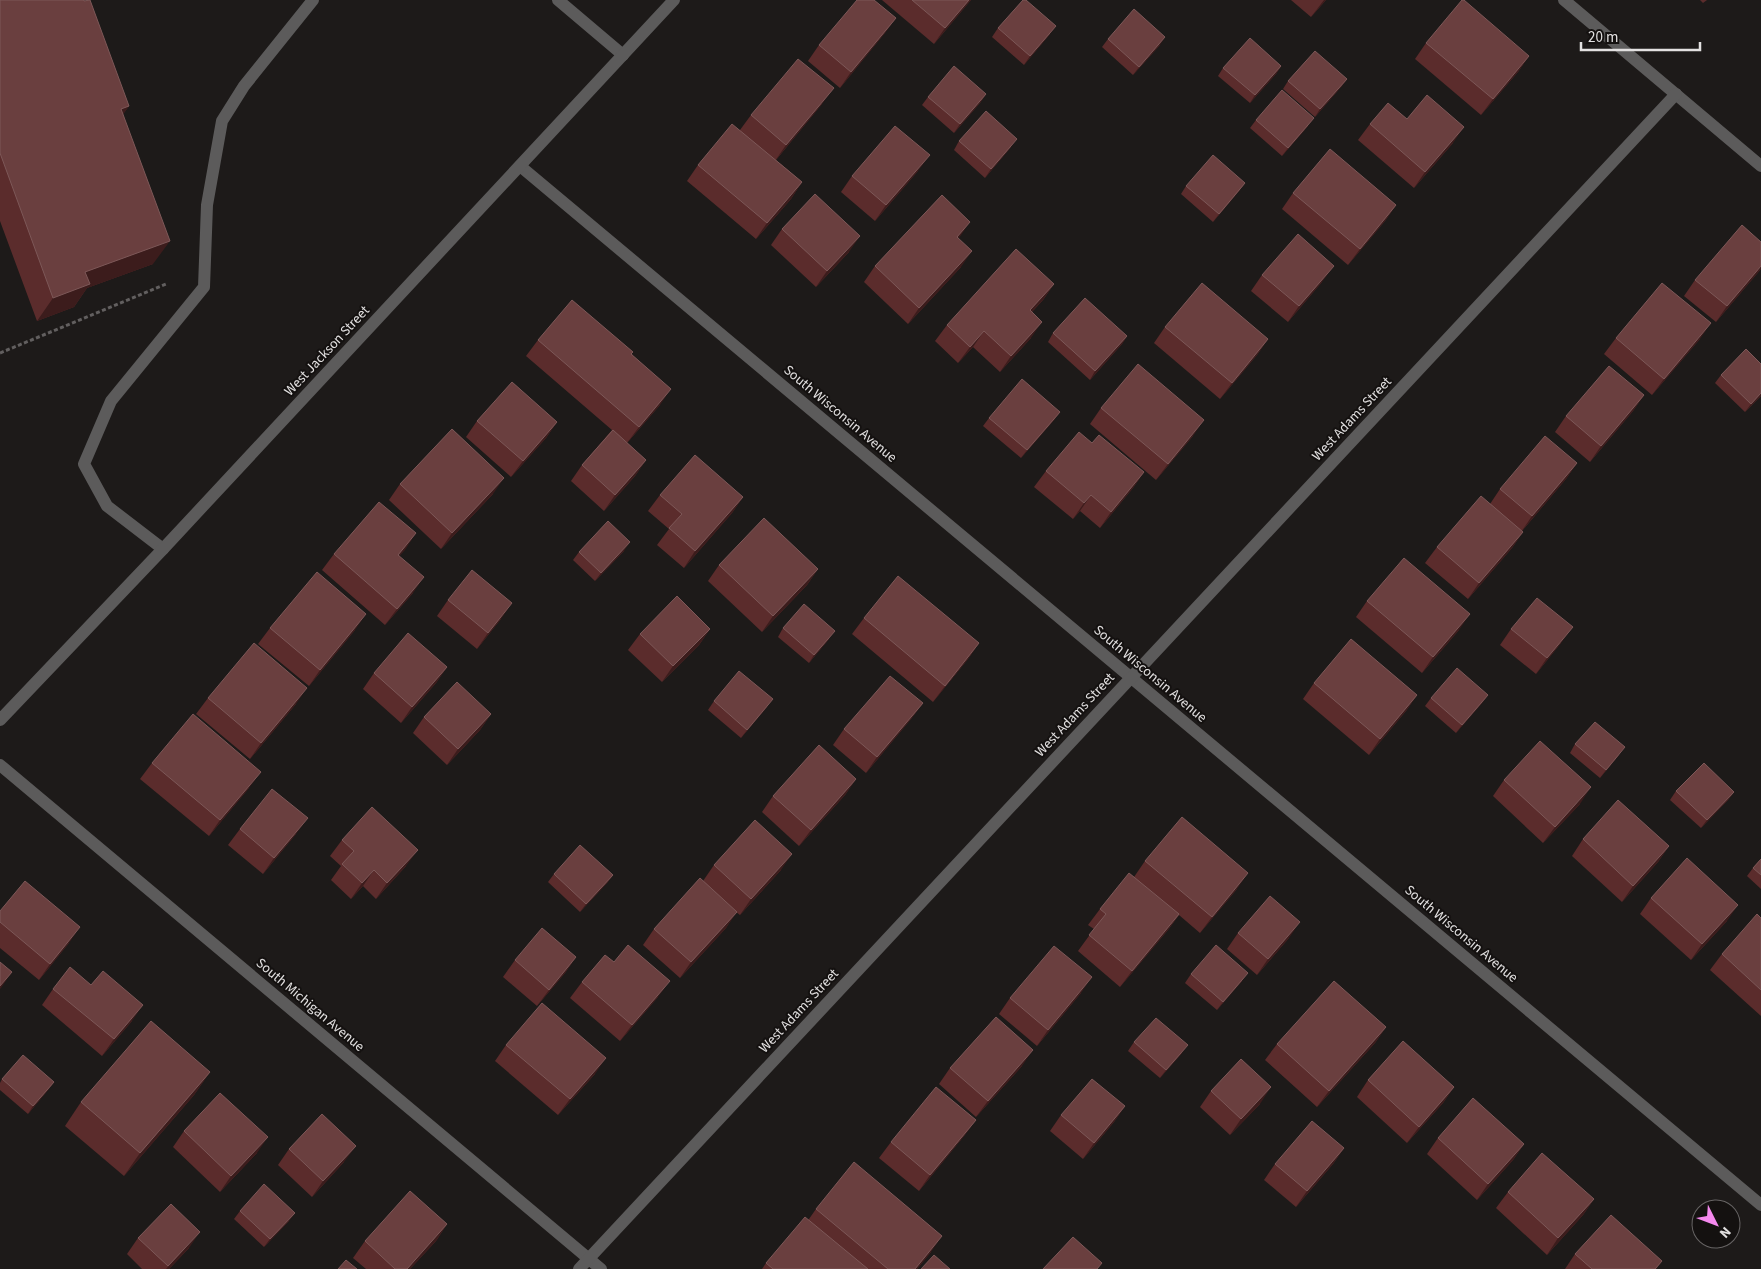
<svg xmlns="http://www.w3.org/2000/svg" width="1761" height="1269" font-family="'Source Sans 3',sans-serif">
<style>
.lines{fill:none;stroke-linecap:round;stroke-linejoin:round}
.path{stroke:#625f5f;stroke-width:3;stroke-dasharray:4 2.5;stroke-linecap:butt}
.lane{stroke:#5c5b5b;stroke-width:12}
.street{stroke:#5c5b5b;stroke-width:12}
.wall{fill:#5b2c2c}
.shaded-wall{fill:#3c1c1c}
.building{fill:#6a3f3f;stroke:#7d5858}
.labels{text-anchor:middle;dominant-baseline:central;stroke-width:4;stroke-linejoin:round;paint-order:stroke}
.street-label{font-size:14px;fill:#e3e1e1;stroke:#141110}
</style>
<rect width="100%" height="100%" fill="#1d1a19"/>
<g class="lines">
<polyline class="path" points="0,353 166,284"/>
<g class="lane">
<polyline points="558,0 623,55"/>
<polyline points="163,549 107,506 84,464 111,401 204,287 207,205 222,121 244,86 313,0"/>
</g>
<g class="street">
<polyline points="1564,0 1761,166"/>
<polyline points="520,166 1761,1205"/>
<polyline points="0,720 163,549 674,0"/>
<polyline points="0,765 601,1269"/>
<polyline points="579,1269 1676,94"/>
</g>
</g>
<g class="wall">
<polygon points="0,0 129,106 123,114 153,264 87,288 74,307 37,321 0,221"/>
<polygon points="882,0 971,0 934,44"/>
<polygon points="1291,0 1326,0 1311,17"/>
<polygon points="1700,0 1707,0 1703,3"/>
<polygon points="896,18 884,34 840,88 808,61 819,45"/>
<polygon points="998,28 1050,34 1024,65 992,37"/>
<polygon points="1108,39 1160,45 1133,75 1102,47"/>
<polygon points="1426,43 1529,56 1518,72 1481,115 1415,59"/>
<polygon points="1281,66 1276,74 1250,103 1218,76 1223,68"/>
<polygon points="1347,79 1341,87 1315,117 1283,89 1288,81"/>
<polygon points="986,94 980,103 954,133 922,105 928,97"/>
<polygon points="822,104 776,160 802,182 791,199 756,239 687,181 698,165 740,130 751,115"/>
<polygon points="1407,119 1453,143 1414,188 1358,140 1370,124"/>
<polygon points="1256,120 1308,126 1282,156 1250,128"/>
<polygon points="959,141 1011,147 985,178 954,150"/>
<polygon points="918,171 875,221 841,192 852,176"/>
<polygon points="1245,183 1239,191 1213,222 1181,194 1186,186"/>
<polygon points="1293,193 1396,205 1385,221 1348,265 1282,209"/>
<polygon points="782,229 849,252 816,287 771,245"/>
<polygon points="875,266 961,267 908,324 864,282"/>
<polygon points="1761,269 1716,322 1684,296 1695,280"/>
<polygon points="1262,275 1322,282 1288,322 1251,291"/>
<polygon points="1054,284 1043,300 1032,312 1031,338 1000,372 973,347 958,363 935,341 947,325"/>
<polygon points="1165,327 1268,339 1257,355 1220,399 1154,343"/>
<polygon points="1053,333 1127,336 1122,344 1090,380 1048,342"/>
<polygon points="1616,338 1700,339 1652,395 1604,354"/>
<polygon points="538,340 632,354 660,405 627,443 646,460 635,476 604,511 571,481 582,465 612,430 526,356"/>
<polygon points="1761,364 1761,396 1745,412 1715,383 1721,375"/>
<polygon points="1644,395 1633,411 1590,462 1555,432 1566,416"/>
<polygon points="1101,408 1193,436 1156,480 1090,424"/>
<polygon points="1060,412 1054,420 1021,458 983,426 989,418"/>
<polygon points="477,421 557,422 546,438 511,477 466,437"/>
<polygon points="1092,443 1144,472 1133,488 1100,528 1080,511 1073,519 1034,487 1046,471"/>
<polygon points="1577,463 1566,479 1522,531 1523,532 1512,548 1468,599 1425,563 1437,547 1490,504 1500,489"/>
<polygon points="400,484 493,494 441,549 389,500"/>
<polygon points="660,495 743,497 732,513 684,568 657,545 669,529 648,511"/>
<polygon points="416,533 399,556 413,593 385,625 322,570 334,554"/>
<polygon points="624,551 595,581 573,560 579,552"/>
<polygon points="719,565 818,569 807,585 762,632 708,581"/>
<polygon points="448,600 501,619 477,649 437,616"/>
<polygon points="1367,601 1459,630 1422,673 1356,617"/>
<polygon points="864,618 979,643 968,659 933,702 852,634"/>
<polygon points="270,628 355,630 309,686 258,644"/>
<polygon points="783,628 829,639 809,663 778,637"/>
<polygon points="710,629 699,645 662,682 628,650 640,634"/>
<polygon points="1511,629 1561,643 1536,674 1500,645"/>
<polygon points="447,667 436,683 401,723 363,689 374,673"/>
<polygon points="1314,683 1417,695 1406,711 1369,755 1303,699"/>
<polygon points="1488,695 1482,703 1456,733 1425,706 1431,698"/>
<polygon points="208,698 296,704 250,759 196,714"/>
<polygon points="714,701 767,707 741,738 708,710"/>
<polygon points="923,703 911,719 866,773 833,745 844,729"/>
<polygon points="491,714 480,730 447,765 413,733 424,717"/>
<polygon points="1575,744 1619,755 1600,778 1570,753"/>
<polygon points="152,763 249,788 209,836 140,779"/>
<polygon points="856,779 845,795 799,846 762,812 773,796"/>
<polygon points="1504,780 1580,804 1543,843 1493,796"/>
<polygon points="1676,791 1734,792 1728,800 1701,828 1670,800"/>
<polygon points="240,829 296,834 263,874 228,845"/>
<polygon points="1583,839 1669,846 1658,862 1622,902 1572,856"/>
<polygon points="342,840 406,866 376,899 363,886 351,899 331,880 341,866 330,856"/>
<polygon points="1761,859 1761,889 1747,876 1753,868"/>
<polygon points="1145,861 1237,889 1200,933 1179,915 1168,930 1120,987 1078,951 1094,929 1088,925 1100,909 1134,877"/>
<polygon points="714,865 781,870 740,915 736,912 726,928 680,978 643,945 654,929 703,881"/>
<polygon points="554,874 613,875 607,883 580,912 548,882"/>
<polygon points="1651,898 1727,921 1691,960 1640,914"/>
<polygon points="0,911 69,943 39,980 0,948"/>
<polygon points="1761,918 1761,1016 1710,970 1722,954"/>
<polygon points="1238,933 1289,938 1257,975 1227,949"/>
<polygon points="576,957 565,973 537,1006 503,977 515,960"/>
<polygon points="1191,974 1242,981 1217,1010 1185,983"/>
<polygon points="582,982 658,997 620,1041 570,998"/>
<polygon points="53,989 132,1021 102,1056 42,1005"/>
<polygon points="1081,993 1037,1046 999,1014 1010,998"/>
<polygon points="1386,1027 1375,1043 1317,1107 1265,1060 1277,1044"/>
<polygon points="1134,1042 1182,1053 1160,1078 1128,1051"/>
<polygon points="506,1045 595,1074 558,1115 495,1061"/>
<polygon points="1022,1066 976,1117 939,1084 950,1068"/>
<polygon points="210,1072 194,1095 124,1176 65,1126 81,1102"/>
<polygon points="2,1079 54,1082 48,1090 28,1114 0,1090 0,1083"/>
<polygon points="1368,1080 1454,1087 1443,1103 1407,1143 1357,1097"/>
<polygon points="1211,1091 1260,1104 1230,1135 1200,1107"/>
<polygon points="1125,1106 1114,1122 1083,1159 1050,1131 1061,1115"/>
<polygon points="976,1120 964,1136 919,1191 879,1158 891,1142"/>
<polygon points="184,1131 257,1153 220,1192 173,1147"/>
<polygon points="1438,1138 1524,1144 1513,1160 1477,1200 1427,1154"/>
<polygon points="1344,1148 1333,1164 1296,1207 1264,1180 1275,1164"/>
<polygon points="289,1149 344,1162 312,1197 278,1165"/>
<polygon points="1508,1192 1594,1199 1583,1215 1547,1255 1496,1208"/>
<polygon points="816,1209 931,1252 917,1269 762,1269 766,1263 809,1219"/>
<polygon points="240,1211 289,1221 264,1247 234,1219"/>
<polygon points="447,1224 436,1241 410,1269 366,1269 353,1258 365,1241"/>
<polygon points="138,1238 189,1248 169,1269 142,1269 127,1254"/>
<polygon points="1575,1254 1662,1261 1656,1269 1565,1269"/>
</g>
<g class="shaded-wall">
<polygon points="969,0 971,0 934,44 945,28"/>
<polygon points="1324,0 1326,0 1311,17"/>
<polygon points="896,18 884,34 840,88 851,72"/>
<polygon points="1056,26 1050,34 1024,65 1030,56"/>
<polygon points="1165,37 1160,45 1133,75 1139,67"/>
<polygon points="1529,56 1518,72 1481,115 1493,99"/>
<polygon points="1281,66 1276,74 1250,103 1255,95"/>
<polygon points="1347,79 1341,87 1315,117 1320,109"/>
<polygon points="834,88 822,104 775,161 786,145"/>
<polygon points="986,94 980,103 954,133 960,124"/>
<polygon points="129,106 113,129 121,109"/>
<polygon points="1314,118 1308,126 1282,156 1288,148"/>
<polygon points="1464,127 1453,143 1414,188 1425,172"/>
<polygon points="1017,139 1011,147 985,178 991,169"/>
<polygon points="930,155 918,171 875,221 886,205"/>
<polygon points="802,182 791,199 756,239 767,223"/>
<polygon points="1245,183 1239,191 1213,222 1219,214"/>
<polygon points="1396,205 1385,221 1348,265 1360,249"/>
<polygon points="970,222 959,238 957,237"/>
<polygon points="860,236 849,252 816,287 827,271"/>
<polygon points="170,241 153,264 87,288 74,307 37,321 53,298 85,272"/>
<polygon points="972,251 961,267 908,324 919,308"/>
<polygon points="1334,266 1322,282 1288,322 1299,306"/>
<polygon points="1761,266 1761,269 1716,322 1727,306"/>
<polygon points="1054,284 1043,300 1018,326 1030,310"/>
<polygon points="1042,322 1031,338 1000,372 1011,356"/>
<polygon points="1711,323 1700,339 1652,395 1664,379"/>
<polygon points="984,331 973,347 958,363 970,347"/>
<polygon points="1127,336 1122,344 1090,380 1095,371"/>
<polygon points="1268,339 1257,355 1220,399 1232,383"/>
<polygon points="671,389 660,405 627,443 639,427"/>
<polygon points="1761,393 1761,396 1745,412 1751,404"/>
<polygon points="1644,395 1633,411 1590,462 1601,446"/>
<polygon points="1060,412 1054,420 1021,458 1027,450"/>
<polygon points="1204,420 1193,436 1156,480 1168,464"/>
<polygon points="557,422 546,438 511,477 523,461"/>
<polygon points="646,460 635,476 604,511 615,495"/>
<polygon points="1577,463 1566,479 1521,532 1532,516"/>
<polygon points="1144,472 1133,488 1100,528 1111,512"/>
<polygon points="504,478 493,494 441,549 452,533"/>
<polygon points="1091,495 1080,511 1073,519 1084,503"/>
<polygon points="743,497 732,513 684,568 695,551"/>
<polygon points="1523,532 1512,548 1468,599 1479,583"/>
<polygon points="416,533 405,550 386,571 398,555"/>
<polygon points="630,542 624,551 595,581 601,573"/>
<polygon points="818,569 807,585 762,632 773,616"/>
<polygon points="424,577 413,593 385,625 397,609"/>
<polygon points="512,603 501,619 477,649 488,633"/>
<polygon points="366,614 355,630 309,686 320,670"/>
<polygon points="1470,614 1459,630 1422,673 1433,657"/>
<polygon points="1573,627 1561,643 1536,674 1547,658"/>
<polygon points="710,629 699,645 662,682 673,666"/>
<polygon points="835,631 829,639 809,663 814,655"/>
<polygon points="979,643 968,659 933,702 945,686"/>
<polygon points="447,667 436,683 401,723 412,707"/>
<polygon points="307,688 296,704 250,759 261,743"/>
<polygon points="1417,695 1406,711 1369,755 1380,739"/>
<polygon points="1488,695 1482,703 1456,733 1462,725"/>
<polygon points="773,699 767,707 741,738 747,730"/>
<polygon points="923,703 911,719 866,773 877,757"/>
<polygon points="491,714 480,730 447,765 458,749"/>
<polygon points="1625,747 1619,755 1600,778 1606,770"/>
<polygon points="261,772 249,788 209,836 220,820"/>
<polygon points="856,779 845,795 799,846 811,830"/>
<polygon points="1591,787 1580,804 1543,843 1555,827"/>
<polygon points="1734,792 1728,800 1701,828 1707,820"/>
<polygon points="308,818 296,834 263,874 274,858"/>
<polygon points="1669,846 1658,862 1622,902 1633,886"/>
<polygon points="418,850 406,866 376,899 387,883"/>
<polygon points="792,854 781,870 740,915 751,899"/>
<polygon points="374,870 363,886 351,899 362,883"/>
<polygon points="1248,873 1237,889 1200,933 1212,917"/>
<polygon points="613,875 607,883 580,912 586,904"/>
<polygon points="1738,905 1727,921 1691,960 1702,944"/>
<polygon points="737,912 726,928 680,978 691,962"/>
<polygon points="1179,914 1168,930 1120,987 1132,971"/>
<polygon points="1300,922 1289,938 1257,975 1268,959"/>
<polygon points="80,927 69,943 39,980 50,964"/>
<polygon points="576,957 565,973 537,1006 549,990"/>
<polygon points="12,972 1,988 0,989 0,986"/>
<polygon points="1248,973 1242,981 1217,1010 1223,1002"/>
<polygon points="1092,977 1081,993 1037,1046 1048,1030"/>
<polygon points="670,981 658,997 620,1041 632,1025"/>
<polygon points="143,1005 132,1021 102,1056 114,1039"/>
<polygon points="1386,1027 1375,1043 1317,1107 1329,1091"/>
<polygon points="1188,1045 1182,1053 1160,1078 1166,1070"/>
<polygon points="1033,1050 1022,1066 976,1117 988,1101"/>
<polygon points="606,1058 595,1074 558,1115 570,1099"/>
<polygon points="210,1072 194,1095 124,1176 140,1153"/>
<polygon points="54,1082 48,1090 28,1114 33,1106"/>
<polygon points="1271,1087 1260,1104 1230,1135 1241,1119"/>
<polygon points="1454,1087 1443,1103 1407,1143 1419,1127"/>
<polygon points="1125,1106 1114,1122 1083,1159 1094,1143"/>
<polygon points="976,1120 964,1136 919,1191 930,1175"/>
<polygon points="268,1137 257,1153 220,1192 231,1176"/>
<polygon points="1524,1144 1513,1160 1477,1200 1488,1184"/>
<polygon points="356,1146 344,1162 312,1197 323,1181"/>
<polygon points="1344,1148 1333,1164 1296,1207 1307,1191"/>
<polygon points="1594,1199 1583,1215 1547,1255 1558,1238"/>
<polygon points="295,1213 289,1221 264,1247 270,1239"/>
<polygon points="447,1224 436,1241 410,1269 407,1269"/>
<polygon points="200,1232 189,1248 169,1269 166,1269"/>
<polygon points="942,1236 931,1252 917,1269 915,1269"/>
</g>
<g class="building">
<polygon points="0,0 84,0 84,1 90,0 129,106 121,109 170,241 85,272 90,284 53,298 0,153"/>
<polygon points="857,0 874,0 896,18 851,72 819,45"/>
<polygon points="912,0 969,0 945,28"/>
<polygon points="1023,0 1026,0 1056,26 1030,56 998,28"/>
<polygon points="1462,0 1464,0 1529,56 1493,99 1426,43"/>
<polygon points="1134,9 1165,37 1139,67 1108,39"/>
<polygon points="1250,38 1281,66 1255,95 1223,68"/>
<polygon points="1315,51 1347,79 1320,109 1288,81"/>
<polygon points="798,59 834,88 786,145 751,115"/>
<polygon points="954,66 986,94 960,124 928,97"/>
<polygon points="1282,90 1314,118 1288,148 1256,120"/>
<polygon points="1427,95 1464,127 1425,172 1370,124 1388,103 1407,119"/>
<polygon points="986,111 1017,139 991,169 959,141"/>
<polygon points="732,124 802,182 767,223 698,165"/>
<polygon points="895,126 930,155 886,205 852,176"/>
<polygon points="1330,149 1396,205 1360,249 1293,193"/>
<polygon points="1213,155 1245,183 1219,214 1186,186"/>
<polygon points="815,194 860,236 827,271 782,229"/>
<polygon points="942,195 970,222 957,237 972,251 919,308 875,266"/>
<polygon points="1742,225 1761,242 1761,266 1727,306 1695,280"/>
<polygon points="1298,234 1334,266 1299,306 1262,275"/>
<polygon points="1016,249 1054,284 1030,310 1042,322 1011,356 984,331 970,347 947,325"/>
<polygon points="1202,283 1268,339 1232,383 1165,327"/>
<polygon points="1662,283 1711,323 1664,379 1616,338"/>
<polygon points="1085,298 1127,336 1095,371 1053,333"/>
<polygon points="572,300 633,352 631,354 671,389 639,427 538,340"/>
<polygon points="1746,349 1761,364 1761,393 1751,404 1721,375"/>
<polygon points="1138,364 1204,420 1168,464 1101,408"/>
<polygon points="1609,366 1644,395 1601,446 1566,416"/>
<polygon points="1022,379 1060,412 1027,450 989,418"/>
<polygon points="512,382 557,422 523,461 477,421"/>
<polygon points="452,429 504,478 452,533 400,484"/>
<polygon points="613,430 646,460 615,495 582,465"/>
<polygon points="1079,432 1092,443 1099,435 1144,472 1111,512 1091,495 1084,503 1046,471"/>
<polygon points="1545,436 1577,463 1532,516 1500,489"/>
<polygon points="695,455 743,497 695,551 669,528 682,514 660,495"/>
<polygon points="1481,496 1523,532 1479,583 1437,547"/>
<polygon points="379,502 416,533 398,555 424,577 397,609 334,554"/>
<polygon points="764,518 818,569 773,616 719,565"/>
<polygon points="608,521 630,542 601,573 579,552"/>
<polygon points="1404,558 1470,614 1433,657 1367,601"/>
<polygon points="472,570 512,603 488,633 448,600"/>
<polygon points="317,572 366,614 320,670 270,628"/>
<polygon points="898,576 979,643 945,686 864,618"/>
<polygon points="677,596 710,629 673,666 640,634"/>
<polygon points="1537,598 1573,627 1547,658 1511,629"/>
<polygon points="804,604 835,631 814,655 783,628"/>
<polygon points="408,633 447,667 412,707 374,673"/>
<polygon points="1351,639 1417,695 1380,739 1314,683"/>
<polygon points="254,643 307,688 261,743 208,698"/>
<polygon points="1457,668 1488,695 1462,725 1431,698"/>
<polygon points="739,671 773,699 747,730 714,701"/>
<polygon points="890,676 923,703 877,757 844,729"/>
<polygon points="457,682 491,714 458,749 424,717"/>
<polygon points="193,714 261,772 220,820 152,763"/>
<polygon points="1595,722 1625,747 1606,770 1575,744"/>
<polygon points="1540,741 1591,787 1555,827 1504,780"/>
<polygon points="819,745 856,779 811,830 773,796"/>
<polygon points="1704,763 1734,792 1707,820 1676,791"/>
<polygon points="272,789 308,818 274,858 240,829"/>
<polygon points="1618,800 1669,846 1633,886 1583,839"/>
<polygon points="372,807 418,850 387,883 374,870 362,883 342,864 354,851 342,840"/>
<polygon points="1182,817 1248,873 1212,917 1145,861"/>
<polygon points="755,820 792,854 751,899 714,865"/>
<polygon points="580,845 613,875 586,904 554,874"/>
<polygon points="1687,858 1738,905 1702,944 1651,898"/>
<polygon points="1761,859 1761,875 1753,868"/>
<polygon points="1129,873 1179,914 1132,971 1089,935 1106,914 1100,909"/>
<polygon points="700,878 737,912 691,962 654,929"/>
<polygon points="25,881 80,927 50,964 0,922 0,911"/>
<polygon points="1270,896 1300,922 1268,959 1238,933"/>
<polygon points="1757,914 1761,918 1761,990 1722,954"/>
<polygon points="542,928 576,957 549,990 515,960"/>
<polygon points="628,945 670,981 632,1025 582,982 605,955 614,962"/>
<polygon points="1216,945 1248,973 1223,1002 1191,974"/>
<polygon points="1054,946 1092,977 1048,1030 1010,998"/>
<polygon points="0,962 12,972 0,986"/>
<polygon points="70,967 91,985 103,971 143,1005 114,1039 53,989"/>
<polygon points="1334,981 1386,1027 1329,1091 1277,1044"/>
<polygon points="542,1003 606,1058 570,1099 506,1045"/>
<polygon points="996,1017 1033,1050 988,1101 950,1068"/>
<polygon points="1156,1018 1188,1045 1166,1070 1134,1042"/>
<polygon points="151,1021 210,1072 140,1153 81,1102"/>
<polygon points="1403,1041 1454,1087 1419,1127 1368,1080"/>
<polygon points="23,1055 54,1082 33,1106 2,1079"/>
<polygon points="1241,1059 1271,1087 1241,1119 1211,1091"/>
<polygon points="1092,1079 1125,1106 1094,1143 1061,1115"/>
<polygon points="936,1087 976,1120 930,1175 891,1142"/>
<polygon points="220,1093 268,1137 231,1176 184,1131"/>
<polygon points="1473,1098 1524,1144 1488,1184 1438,1138"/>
<polygon points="322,1114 356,1146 323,1181 289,1149"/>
<polygon points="1312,1121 1344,1148 1307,1191 1275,1164"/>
<polygon points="1542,1153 1594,1199 1558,1238 1508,1192"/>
<polygon points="854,1162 942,1236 915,1269 888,1269 816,1209"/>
<polygon points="264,1184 295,1213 270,1239 240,1211"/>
<polygon points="410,1191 447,1224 407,1269 395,1269 365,1241"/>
<polygon points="171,1204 200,1232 168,1266 138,1238"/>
<polygon points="1611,1215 1662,1261 1655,1269 1592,1269 1575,1254"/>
<polygon points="805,1217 868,1269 773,1269 766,1263"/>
<polygon points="1073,1237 1102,1263 1097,1269 1043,1269"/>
<polygon points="934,1255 950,1269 921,1269"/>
<polygon points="346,1260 357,1269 338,1269"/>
</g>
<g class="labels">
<g class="street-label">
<text transform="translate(327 351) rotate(-47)">West Jackson Street</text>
<text transform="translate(840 414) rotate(40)">South Wisconsin Avenue</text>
<text transform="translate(1352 419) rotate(-47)">West Adams Street</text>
<text transform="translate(1150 674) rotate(40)">South Wisconsin Avenue</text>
<text transform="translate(1075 715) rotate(-47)">West Adams Street</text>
<text transform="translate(1461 934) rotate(40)">South Wisconsin Avenue</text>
<text transform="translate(310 1005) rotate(40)">South Michigan Avenue</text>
<text transform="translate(799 1011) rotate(-47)">West Adams Street</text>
</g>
</g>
<g transform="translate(1716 1224) rotate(132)"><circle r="24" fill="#141110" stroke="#676464"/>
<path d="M0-4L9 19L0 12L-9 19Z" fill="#f589ee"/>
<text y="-8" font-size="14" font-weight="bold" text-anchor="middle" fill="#e3e1e1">N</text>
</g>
<path d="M1581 42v8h119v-8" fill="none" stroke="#e3e1e1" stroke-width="2.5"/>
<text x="1588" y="42" font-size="15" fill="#e3e1e1" stroke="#141110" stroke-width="4" paint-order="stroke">20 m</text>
</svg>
